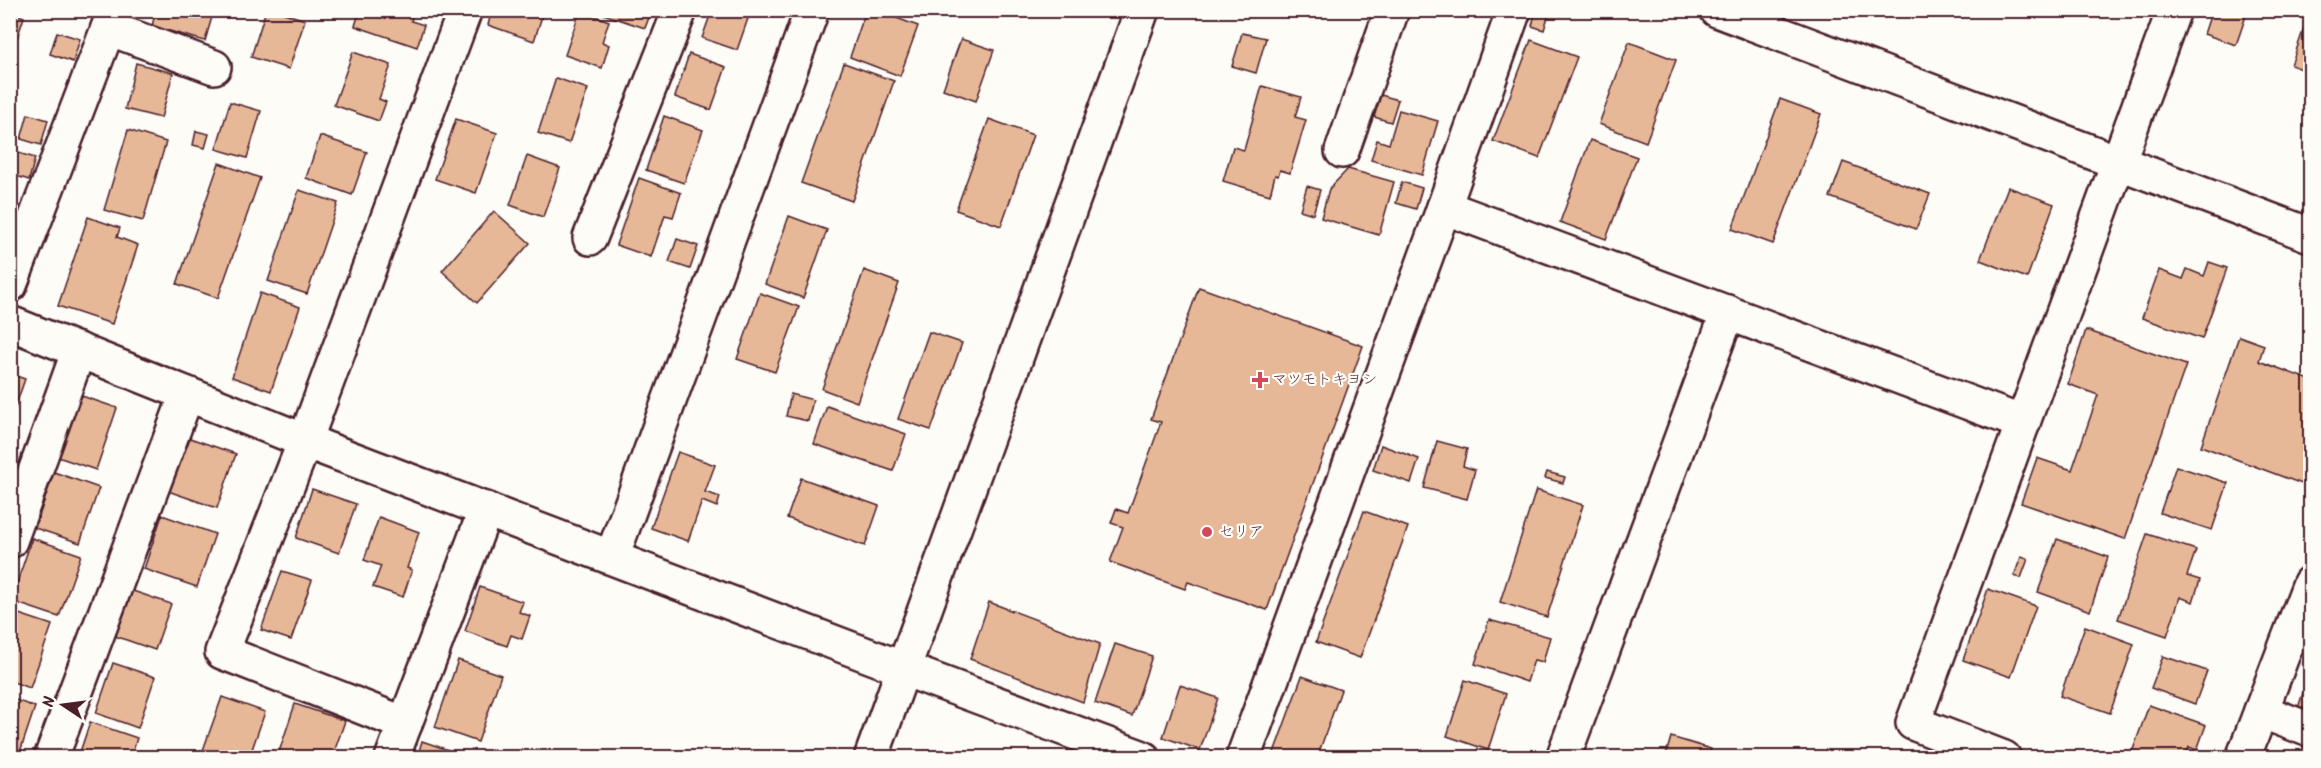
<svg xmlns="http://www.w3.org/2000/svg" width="2321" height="768" font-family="Kalam,'Klee One',sans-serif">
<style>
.building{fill:#e7b897;stroke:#4a1f2b;stroke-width:1.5}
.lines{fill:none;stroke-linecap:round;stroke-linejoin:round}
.street-casing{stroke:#4a1f2b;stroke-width:38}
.secondary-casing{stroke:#4a1f2b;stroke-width:38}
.street{stroke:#fdfcf7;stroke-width:33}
.secondary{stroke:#fdfcf7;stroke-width:33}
.poi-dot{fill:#d1495b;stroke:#fdfcf7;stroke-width:2}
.labels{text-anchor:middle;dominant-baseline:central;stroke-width:4.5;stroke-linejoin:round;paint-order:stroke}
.poi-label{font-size:15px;fill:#4a1f2b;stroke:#fdfcf7;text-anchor:start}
</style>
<rect width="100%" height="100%" fill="#fdfcf7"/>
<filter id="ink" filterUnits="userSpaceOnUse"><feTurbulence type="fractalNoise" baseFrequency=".0167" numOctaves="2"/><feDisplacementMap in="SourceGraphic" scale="12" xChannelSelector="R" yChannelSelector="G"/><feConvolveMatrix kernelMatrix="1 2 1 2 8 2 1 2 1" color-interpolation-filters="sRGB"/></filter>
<g filter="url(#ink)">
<g class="building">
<polygon points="156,10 214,10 205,41 152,26"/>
<polygon points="266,10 275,10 305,20 289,69 251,57"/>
<polygon points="360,10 414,10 411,21 424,25 417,47 355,26"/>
<polygon points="492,10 544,10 534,41 488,25"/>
<polygon points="600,10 637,10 650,15 645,28 600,13"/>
<polygon points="712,10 751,10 737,50 702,38"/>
<polygon points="866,10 875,10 918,26 900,76 850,57"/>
<polygon points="1536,10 1549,13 1544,30 1532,26"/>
<polygon points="2212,10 2248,10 2236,45 2204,34"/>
<polygon points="580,11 609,21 602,42 609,45 602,68 565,55"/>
<polygon points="10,12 24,17 13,51 10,50"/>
<polygon points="2308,17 2310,18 2310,72 2291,65"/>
<polygon points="57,32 80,39 73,62 50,54"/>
<polygon points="1242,33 1266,38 1256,73 1232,66"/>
<polygon points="961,39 994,50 976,101 943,89"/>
<polygon points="1531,40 1577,57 1539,158 1493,141"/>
<polygon points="1629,42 1676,60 1646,142 1599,124"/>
<polygon points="353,52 391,65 379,99 386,102 379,121 334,105"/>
<polygon points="689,54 726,67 711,110 675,97"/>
<polygon points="136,63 173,73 161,118 125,109"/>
<polygon points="844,63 894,81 852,201 801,183"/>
<polygon points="556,78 588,89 569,143 538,133"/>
<polygon points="1262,86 1301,97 1295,117 1306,120 1290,173 1280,170 1278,176 1275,175 1270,195 1223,181 1233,147 1244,150"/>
<polygon points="1381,95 1398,100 1391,122 1374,117"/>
<polygon points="1780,99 1821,114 1773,244 1732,229"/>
<polygon points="230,102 261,111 247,158 216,149"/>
<polygon points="1399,110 1438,121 1422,175 1371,160 1377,140 1389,144"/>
<polygon points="28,114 48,120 41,145 21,139"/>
<polygon points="664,116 703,130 684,183 646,170"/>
<polygon points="456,119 497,133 476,193 435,179"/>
<polygon points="989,119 1033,135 1001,226 956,210"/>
<polygon points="128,130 166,142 143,221 104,210"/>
<polygon points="196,131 209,134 205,148 193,145"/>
<polygon points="320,136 367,152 352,195 306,178"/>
<polygon points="1590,140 1637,157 1606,239 1560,222"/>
<polygon points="12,151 35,158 29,180 10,174"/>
<polygon points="527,156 560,168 543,217 510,205"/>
<polygon points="1843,162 1930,194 1916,229 1830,197"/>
<polygon points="219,163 260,178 218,298 177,284"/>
<polygon points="1348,169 1394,182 1379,235 1321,218 1329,189"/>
<polygon points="639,178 681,193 673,217 665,215 651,257 616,245"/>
<polygon points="1402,182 1422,188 1416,209 1396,203"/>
<polygon points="1307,186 1320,190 1313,214 1300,210"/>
<polygon points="2008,187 2054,204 2027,278 1980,260"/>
<polygon points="299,190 338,203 307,294 268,281"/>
<polygon points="494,211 530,243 477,303 442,271"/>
<polygon points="789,216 827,230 803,298 765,284"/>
<polygon points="88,217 120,228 117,237 138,245 112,324 58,306"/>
<polygon points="677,239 698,246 690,269 669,262"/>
<polygon points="2209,262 2227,268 2202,339 2142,318 2159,270 2183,279 2187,269 2204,276"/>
<polygon points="864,270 899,283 857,402 822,389"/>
<polygon points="1199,287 1363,346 1267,610 1188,582 1185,589 1110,562 1123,527 1111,523 1116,509 1128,513 1161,422 1151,419"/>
<polygon points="260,293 300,307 271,391 232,377"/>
<polygon points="760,293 799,307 775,372 737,359"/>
<polygon points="2086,330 2186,365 2125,539 2021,503 2037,458 2072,470 2098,395 2068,384"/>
<polygon points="929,332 962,343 931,430 898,419"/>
<polygon points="2239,336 2264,345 2259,361 2310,380 2310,487 2201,446"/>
<polygon points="10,374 25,379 10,422"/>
<polygon points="791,394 813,400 808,421 786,416"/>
<polygon points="79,395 117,408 96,470 58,457"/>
<polygon points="827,406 906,434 893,471 814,444"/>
<polygon points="187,437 236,454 217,508 168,491"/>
<polygon points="1437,441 1467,449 1463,466 1475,470 1467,499 1424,488"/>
<polygon points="1381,445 1419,459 1411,483 1373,470"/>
<polygon points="678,452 715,465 705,492 720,497 717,507 702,501 688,541 651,528"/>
<polygon points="2176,466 2228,483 2212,530 2160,513"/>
<polygon points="54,472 99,488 80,543 35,528"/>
<polygon points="1547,472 1565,477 1563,483 1545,478"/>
<polygon points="801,478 879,506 865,546 787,518"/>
<polygon points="312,489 356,504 339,553 296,538"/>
<polygon points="1536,490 1583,505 1547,617 1500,602"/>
<polygon points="1364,511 1408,527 1360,658 1316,642"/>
<polygon points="162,515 215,534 197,587 144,569"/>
<polygon points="379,517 419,532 407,568 412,570 403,597 373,587 381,566 364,560"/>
<polygon points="2147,534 2196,550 2187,576 2200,580 2193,602 2180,597 2167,636 2118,619"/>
<polygon points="32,538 81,555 59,617 11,601"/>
<polygon points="2057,539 2108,557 2090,611 2038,592"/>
<polygon points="2021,557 2028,559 2021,578 2014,576"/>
<polygon points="282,571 312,580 291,640 261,630"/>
<polygon points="480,587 523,602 519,612 530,616 522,639 511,635 507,646 465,631"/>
<polygon points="1988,589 2036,606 2011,677 1963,660"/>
<polygon points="130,590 171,604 155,650 115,636"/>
<polygon points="989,602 1100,644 1083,702 970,659"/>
<polygon points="10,611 52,625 30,688 10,681"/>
<polygon points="1489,620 1550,637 1543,662 1534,660 1527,682 1475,664"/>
<polygon points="2085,626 2134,644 2110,713 2060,696"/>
<polygon points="1115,644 1152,656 1132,716 1095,703"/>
<polygon points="2163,656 2207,671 2195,704 2151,688"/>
<polygon points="458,660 501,675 478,742 435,727"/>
<polygon points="113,663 155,677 138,728 96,713"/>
<polygon points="2310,671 2310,712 2298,708"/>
<polygon points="1302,676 1341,690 1317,758 1272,758"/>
<polygon points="1465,680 1506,694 1488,750 1447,736"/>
<polygon points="1180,685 1218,698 1200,750 1163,737"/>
<polygon points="222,697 265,712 249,758 214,758 202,753"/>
<polygon points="10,698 35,707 18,758 10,758"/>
<polygon points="295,704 345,721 332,758 277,758"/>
<polygon points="2149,705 2206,725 2197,750 2189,747 2185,758 2130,758"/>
<polygon points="90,722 137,738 131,758 78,758"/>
<polygon points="1671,737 1711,749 1708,758 1665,758"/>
<polygon points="422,741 466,756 466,758 417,758"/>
</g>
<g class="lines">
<defs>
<g id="street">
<polyline points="108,28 214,67"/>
<polyline points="1342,151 1392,10"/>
<polyline points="1444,207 1514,10"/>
<polyline points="590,238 680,10"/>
<polyline points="10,285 115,10"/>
<polyline points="10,323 305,441 904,669 1143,758"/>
<polyline points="10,541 79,350"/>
<polyline points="612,557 812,10"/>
<polyline points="2261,711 2310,730"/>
<polyline points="405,724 222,652 305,441 465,10"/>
<polyline points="51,758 187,394"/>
<polyline points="392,758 486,509"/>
<polyline points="1243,758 1444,207 2023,423"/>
<polyline points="1563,758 1728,312"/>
<polyline points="2004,758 1913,723 2174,10"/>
<polyline points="2243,758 2310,583"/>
</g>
<g id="secondary">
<polyline points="1717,10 2310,235"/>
<polyline points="871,758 1142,10"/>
</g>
</defs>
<use href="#street" class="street-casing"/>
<use href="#secondary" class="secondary-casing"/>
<use href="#street" class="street"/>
<use href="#secondary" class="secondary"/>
</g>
</g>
<g class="poi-dot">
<path d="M1257 371h6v6h6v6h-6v6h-6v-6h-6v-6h6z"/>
<circle cx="1207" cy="532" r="6"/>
</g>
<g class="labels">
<g class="poi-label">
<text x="1272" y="380">マツモトキヨシ</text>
<text x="1219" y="532">セリア</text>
</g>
</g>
<rect width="2321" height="768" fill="none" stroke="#fdfcf7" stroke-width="36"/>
<rect x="18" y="18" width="2285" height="732" fill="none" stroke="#4a1f2b" stroke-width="2" filter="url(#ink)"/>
<g transform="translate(63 705) rotate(283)" stroke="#fdfcf7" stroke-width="4.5" paint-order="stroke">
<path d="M0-4.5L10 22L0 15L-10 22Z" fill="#4a1f2b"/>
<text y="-9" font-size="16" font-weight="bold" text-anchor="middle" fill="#4a1f2b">N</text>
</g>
</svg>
